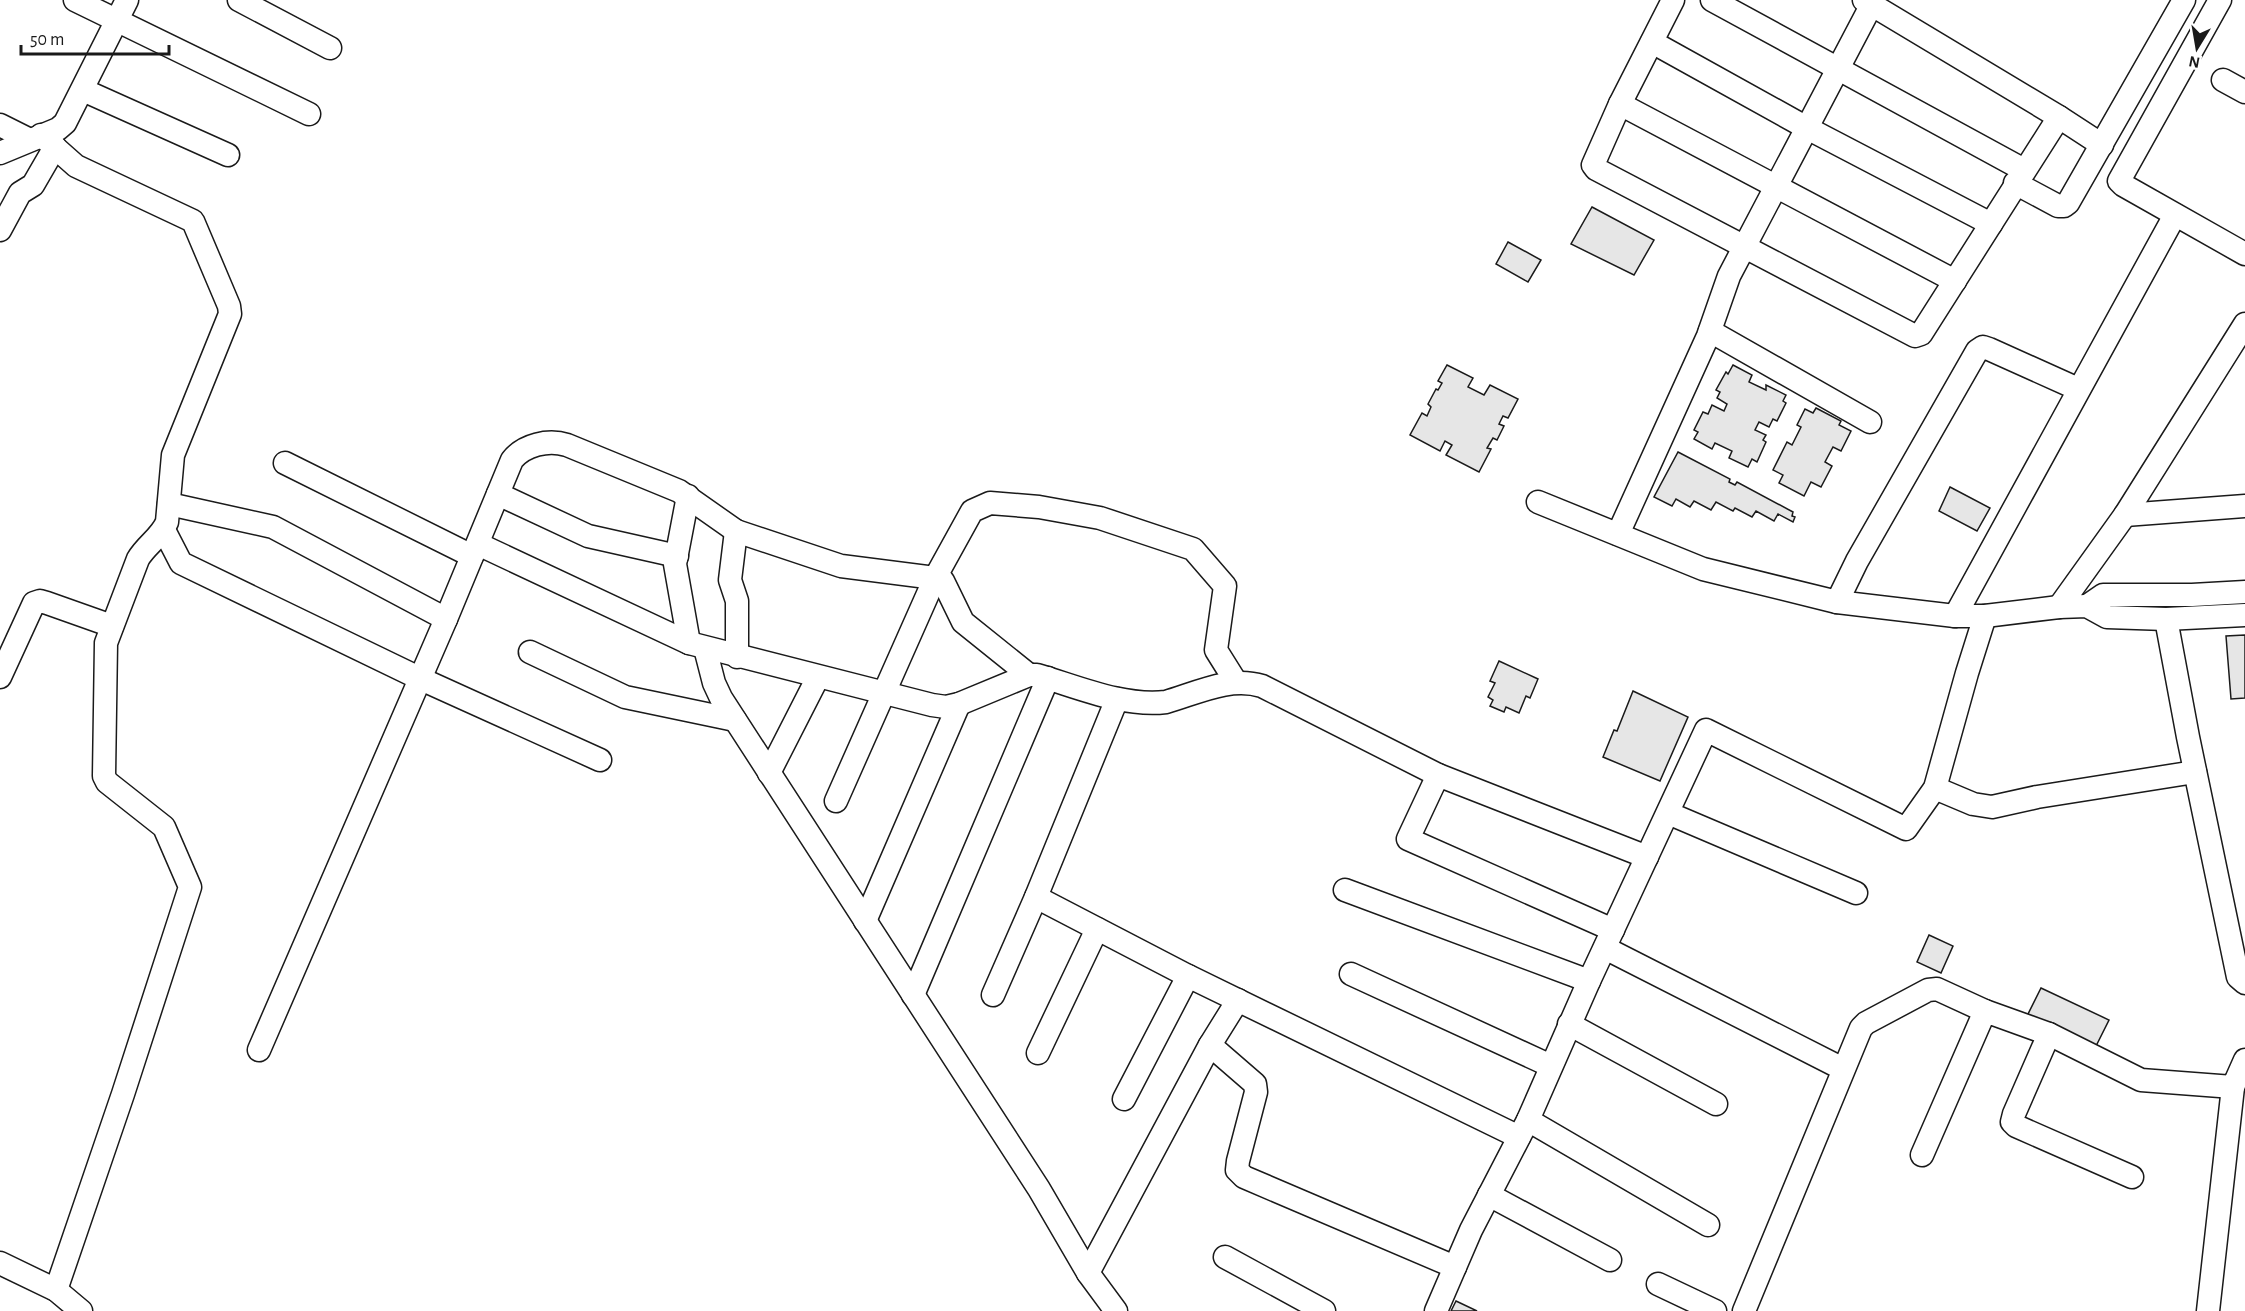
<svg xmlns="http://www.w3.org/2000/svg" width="2245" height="1311" font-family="'Alegreya Sans',sans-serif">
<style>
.building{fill:#e6e6e6;stroke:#1a1a1a;stroke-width:1.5}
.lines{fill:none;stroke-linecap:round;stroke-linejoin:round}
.minor-casing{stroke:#1a1a1a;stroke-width:25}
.minor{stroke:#fff;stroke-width:22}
</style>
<rect width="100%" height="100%" fill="#fff"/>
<g class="building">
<polygon points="1592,207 1654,240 1634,275 1571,244"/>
<polygon points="1508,242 1541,260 1528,282 1496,264"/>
<polygon points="1447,365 1473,378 1468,387 1484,395 1490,385 1518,399 1508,418 1503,416 1499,424 1504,426 1497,440 1493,438 1487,448 1491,449 1479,472 1446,455 1452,445 1445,441 1440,451 1410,435 1422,413 1427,416 1431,407 1428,404 1436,389 1438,390 1442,383 1438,381"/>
<polygon points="1733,365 1752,375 1749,382 1766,390 1766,385 1786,395 1783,401 1786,403 1777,421 1773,419 1769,427 1759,422 1755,430 1766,435 1763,440 1766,442 1757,462 1752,459 1748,467 1729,458 1732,451 1715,443 1712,449 1694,439 1698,432 1694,430 1703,412 1708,414 1712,405 1724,411 1727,404 1717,398 1720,392 1716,390 1726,372 1728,374"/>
<polygon points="1816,408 1841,421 1839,425 1851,431 1841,451 1833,447 1825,462 1832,466 1821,487 1811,482 1804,496 1779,483 1783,475 1773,470 1787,442 1792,445 1801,427 1797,425 1805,409 1813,413"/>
<polygon points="1678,452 1730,479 1729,482 1735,485 1737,482 1793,512 1792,516 1795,517 1793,522 1778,514 1774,521 1756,511 1752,517 1735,508 1733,511 1716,502 1711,510 1694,501 1690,507 1676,499 1672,506 1654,497"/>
<polygon points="1950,487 1990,508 1977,531 1939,511"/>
<polygon points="2245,635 2245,698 2231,699 2226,636"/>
<polygon points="1499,661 1538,679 1530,698 1526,696 1519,713 1506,707 1504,712 1490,706 1493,700 1488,697 1495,683 1490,681"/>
<polygon points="1633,691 1688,717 1660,781 1603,757 1614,730 1617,731"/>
<polygon points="1929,935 1953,946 1941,973 1917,962"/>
<polygon points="2041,988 2109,1020 2094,1050 2026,1018"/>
<polygon points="1456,1301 1477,1311 1451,1311"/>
</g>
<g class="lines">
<defs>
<g id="minor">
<polyline points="75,0 309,114"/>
<polyline points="239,0 330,48"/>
<polyline points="1673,0 1620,104 1593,165 1596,169 1915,336 1921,334 2059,117"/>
<polyline points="1712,0 2024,170"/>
<polyline points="1864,0 2059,117 2102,145"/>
<polyline points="2220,0 2119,181 2123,185 2245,254"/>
<polyline points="1652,42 1807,128 1991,224"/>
<polyline points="2223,80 2245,92"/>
<polyline points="83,90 228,155"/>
<polyline points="1620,104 1955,281"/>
<polyline points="0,125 30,140"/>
<path d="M41,135L76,166L193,221L229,306L230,314L173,455L167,522C161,537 146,545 138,559L106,643L104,776L107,782L164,827L190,887L123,1094L56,1290"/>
<polyline points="0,153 58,129 65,123 127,0"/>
<polyline points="2015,183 2058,206 2064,206 2068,203 2184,0"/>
<polyline points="0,230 20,193 33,185 55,147"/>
<polyline points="2245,324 2125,515 2059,607 2087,606 2107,617 2166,619 2245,615"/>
<polyline points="1710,331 1870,422"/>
<polyline points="285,463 472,556"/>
<polyline points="498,494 588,536 677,556"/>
<polyline points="688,496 675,564 689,643"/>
<polyline points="1538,502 1703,569 1837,602 1955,616 1985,616 2059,607"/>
<polyline points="169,504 273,527 446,619"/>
<polyline points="2125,515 2245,506"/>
<polyline points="164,530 181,563 421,679 600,760"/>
<polyline points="736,531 730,580 737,601 737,657"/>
<polyline points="1618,534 1708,336 1729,276 1872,4"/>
<path d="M478,544L689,643L932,705L946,707L959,704L1029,675H1037C1078,687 1123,707 1166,702C1197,693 1230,676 1262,686L1438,775"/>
<polyline points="1837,602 1857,561 1977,351 1983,347 1989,349 2078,389"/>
<polyline points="2087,606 2103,595 2192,595 2245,592"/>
<polyline points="1955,616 2175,215"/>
<polyline points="2166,619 2188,737 2238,977 2245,983"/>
<polyline points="705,648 714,683 721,698 1039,1189 1088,1273 1116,1311"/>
<polyline points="530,652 625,697 735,720"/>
<polyline points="0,677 34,603 40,601 47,603 112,626"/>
<polyline points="769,773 818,677"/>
<polyline points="1935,788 1973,804 1992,807 2037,797 2195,772"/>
<polyline points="836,801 935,578 972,511 990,503 1039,507 1100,518 1193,549 1225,586 1216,650 1236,682"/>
<polyline points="1668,813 1856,893"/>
<polyline points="1345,890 1589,981 1706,730 1906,829 1935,788 1967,673 1985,616"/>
<polyline points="1036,897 1188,976 1519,1137"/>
<polyline points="865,921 959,704"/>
<polyline points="1613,930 1408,839 1438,775 1647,857"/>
<polyline points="1605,948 1843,1069"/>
<polyline points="1351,974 1551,1066"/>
<polyline points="913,995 1048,678"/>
<polyline points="993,995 1036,897 1117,699"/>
<polyline points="1569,1024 1716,1104"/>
<polyline points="2049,1034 2014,1114 2012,1122 2016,1126 2132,1177"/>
<polyline points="1210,1045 1255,1084 1256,1092 1238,1161 1237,1170 1244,1177 1455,1267"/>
<path d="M259,1050L446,619L512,460C524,445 548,439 567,445L679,491L736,531L841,566L935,578L943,581L963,622L1029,675"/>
<polyline points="1038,1053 1097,929"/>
<polyline points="1124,1099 1188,976"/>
<polyline points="1528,1120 1708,1225"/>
<polyline points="1922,1155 1985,1011 2049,1034 2141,1080 2233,1087 2245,1060"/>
<polyline points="1489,1195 1610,1260"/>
<polyline points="1225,1257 1324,1311"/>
<polyline points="0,1263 56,1290 81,1311"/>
<polyline points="1088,1273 1210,1045 1238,1000"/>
<polyline points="1658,1284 1715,1311"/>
<polyline points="1436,1311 1471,1230 1528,1120 1589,981"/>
<polyline points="1744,1311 1861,1028 1866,1023 1928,990 1937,989 1985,1011"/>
<polyline points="2208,1311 2233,1087"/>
</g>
</defs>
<use href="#minor" class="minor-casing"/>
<use href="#minor" class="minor"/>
</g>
<g transform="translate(2197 48) rotate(191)" stroke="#ffffff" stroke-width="4.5" paint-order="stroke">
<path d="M0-4.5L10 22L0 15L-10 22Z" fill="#1a1a1a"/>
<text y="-9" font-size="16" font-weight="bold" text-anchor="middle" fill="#1a1a1a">N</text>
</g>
<path d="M21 45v9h148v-9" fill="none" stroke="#1a1a1a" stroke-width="3"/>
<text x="30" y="45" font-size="18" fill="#1a1a1a" stroke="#ffffff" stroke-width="4.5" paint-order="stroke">50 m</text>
</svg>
